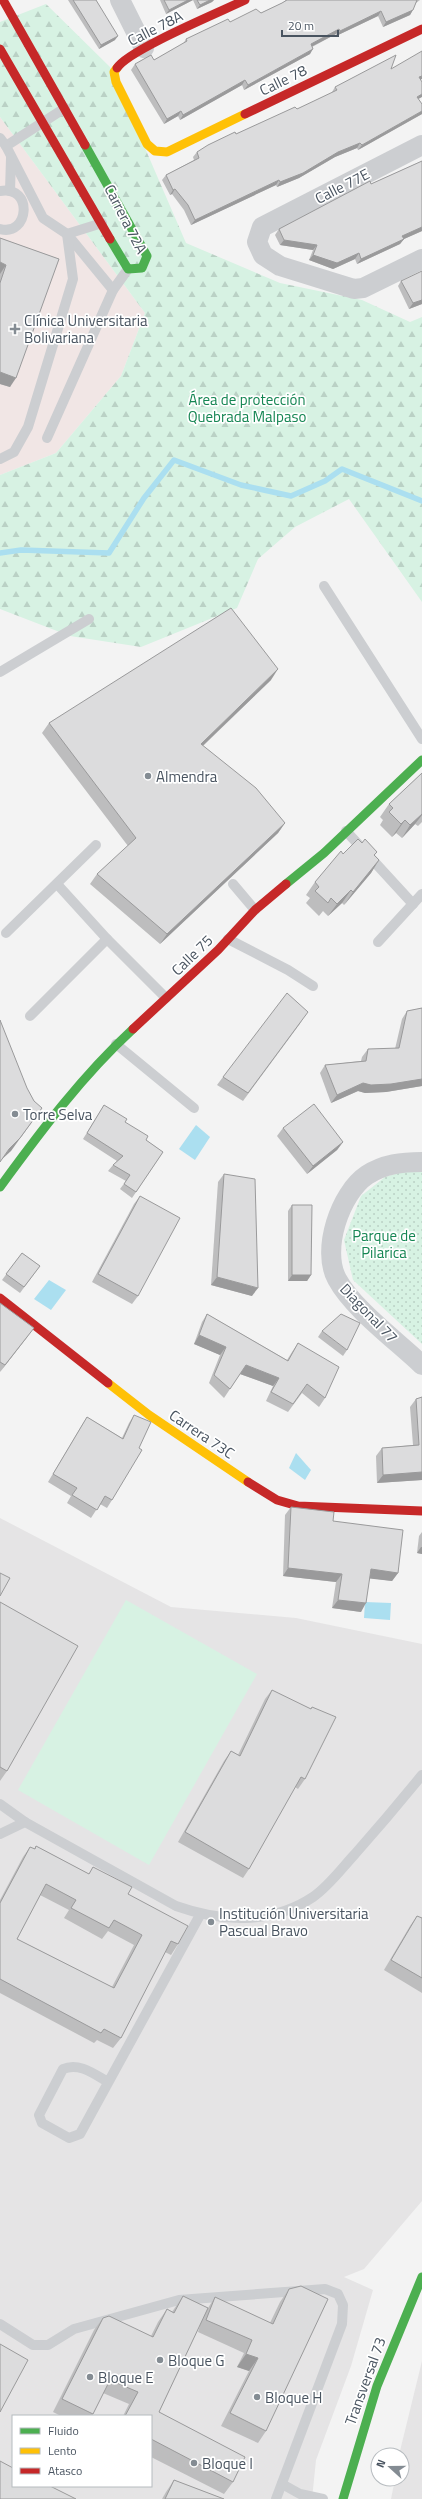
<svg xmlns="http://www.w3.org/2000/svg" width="422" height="2499" font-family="'Titillium Web',sans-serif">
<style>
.education{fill:#e5e4e5;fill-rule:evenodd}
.medical{fill:#f1e6e5}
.grass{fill:url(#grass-dots)}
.forest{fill:url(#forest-firs)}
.garden{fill:#d7f2e3}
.water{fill:#abdff0}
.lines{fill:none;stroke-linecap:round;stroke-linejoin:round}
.stream{stroke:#abdff0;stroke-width:5.5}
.lane{stroke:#ccced1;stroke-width:10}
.street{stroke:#ccced1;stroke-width:20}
.fast{stroke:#4caf50;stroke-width:9}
.slow{stroke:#ffc107;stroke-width:9}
.jam{stroke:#c62828;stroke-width:9}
.wall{fill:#bdbdbe;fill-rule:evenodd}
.shaded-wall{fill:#9a9a9b}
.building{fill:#dcdcdd;stroke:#9a9a9b;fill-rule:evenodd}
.poi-dot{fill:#848c93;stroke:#fff;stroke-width:1.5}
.labels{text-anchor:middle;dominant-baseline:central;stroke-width:3.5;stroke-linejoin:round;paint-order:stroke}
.street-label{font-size:15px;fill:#495460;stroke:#fff}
.poi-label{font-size:15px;fill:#495460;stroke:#fff;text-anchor:start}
.park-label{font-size:15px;fill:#158653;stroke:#fff}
</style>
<defs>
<pattern id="grass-dots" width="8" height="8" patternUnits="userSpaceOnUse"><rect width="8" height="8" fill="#d7f2e3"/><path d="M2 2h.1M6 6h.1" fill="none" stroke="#bad1c5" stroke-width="1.8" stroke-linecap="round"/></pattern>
<pattern id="forest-firs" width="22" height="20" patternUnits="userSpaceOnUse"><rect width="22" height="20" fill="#d7f2e3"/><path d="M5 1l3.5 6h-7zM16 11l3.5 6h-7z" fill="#bad1c5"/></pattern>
</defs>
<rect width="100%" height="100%" fill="#f3f3f3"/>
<g class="education">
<path d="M0,1518L171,1607L296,1618L422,1644V2201L364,2269L344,2277L373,2290L351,2366L316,2460L312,2499H0ZM13,2416H151V2486H13Z"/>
<polygon points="422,2361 422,2499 391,2499 395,2479 402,2479 402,2455 399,2455"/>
</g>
<polygon class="medical" points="0,117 145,313 121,376 56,453 0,475"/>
<polygon class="grass" points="412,1169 422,1169 422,1344 353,1280 344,1240 361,1196 385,1177"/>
<polygon class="forest" points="46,4 110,67 186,243 280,283 362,300 410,322 422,317 422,602 349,499 295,527 258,559 237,608 141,647 70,636 0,609 0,475 56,453 121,376 145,313 0,117 0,22"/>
<polygon class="garden" points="126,1600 257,1674 149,1865 18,1790"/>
<g class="water">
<polygon points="196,1125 210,1137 195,1160 179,1149"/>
<polygon points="49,1280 66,1290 51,1310 34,1299"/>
<polygon points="296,1453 311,1470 305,1480 289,1468"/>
<polygon points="365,1602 391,1603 390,1620 364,1618"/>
</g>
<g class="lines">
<polyline class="stream" points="0,553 21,550 109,553 144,498 174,460 241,485 291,496 325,481 342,469 422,501"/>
<g class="lane">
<polyline points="65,108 6,146 43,218 67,234 113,290"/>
<polyline points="0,138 6,146"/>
<path d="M0,191C34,185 29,237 0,229"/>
<polyline points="10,191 11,158"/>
<polyline points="47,438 113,290 128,269"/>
<polyline points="0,459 14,452 28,427 73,279 67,234 102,223"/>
<polyline points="324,586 422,739"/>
<polyline points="0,672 89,619"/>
<polyline points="346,831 413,904"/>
<polyline points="57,884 107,939 166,998"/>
<polyline points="233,884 255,910"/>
<polyline points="6,933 96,845"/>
<polyline points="228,939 288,970 313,986"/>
<polyline points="378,942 422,894"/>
<polyline points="30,1016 107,939"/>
<polyline points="116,1044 194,1108"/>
<path d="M0,1804L25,1822L176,1906C221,1922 271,1925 313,1897C329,1886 342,1868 355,1854C378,1828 400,1802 422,1775"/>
<polyline points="0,1834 25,1822"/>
<path d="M108,2082C94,2074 79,2062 63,2069L39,2115L42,2123L69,2138L80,2134L200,1915"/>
<polyline points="0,2324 33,2345 48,2345 74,2329 179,2300 325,2289 338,2294 343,2305 342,2324 276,2499"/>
<polyline points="282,2484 300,2494 323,2499"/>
</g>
<g class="street">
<polyline points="120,0 144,48"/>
<polyline points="422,145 262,227 257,242 263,255 280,266 354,289 363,288 422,259"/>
<path d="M422,1162C402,1162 384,1164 367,1175C340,1193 321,1250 337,1279C353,1309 397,1341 422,1365"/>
</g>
<g class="fast">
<polyline points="85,145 147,256 142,268 128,269 110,239"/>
<polyline points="286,884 324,853 422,760"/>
<path d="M0,1187C41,1131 82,1076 133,1029"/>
<polyline points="343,2499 377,2386 422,2277"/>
</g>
<g class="slow">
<polyline points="117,68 114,72 116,82 147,144 155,151 167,152 245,114"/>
<polyline points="108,1383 149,1415 248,1482"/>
</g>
<g class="jam">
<polyline points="3,0 85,145"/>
<polyline points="0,49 110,239"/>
<path d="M117,68C128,50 220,12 245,0"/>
<polyline points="245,114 422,29"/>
<polyline points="133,1029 218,950 255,910 286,884"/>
<polyline points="0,1298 108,1383"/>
<polyline points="248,1482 277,1500 298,1506 422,1511"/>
</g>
</g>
<g class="wall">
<polygon points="68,0 96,0 115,40 99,49"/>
<polygon points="160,0 214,0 212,2 197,9 193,0 166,14"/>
<polygon points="285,0 420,0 416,3 410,15 383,27 378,16 336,36 336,34 312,47 310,54 244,90 242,85 180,120 178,116 164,124 131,70 135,64 154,60 183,44 186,39 230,22 261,13 282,3 285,1"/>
<polygon points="391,69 420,80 418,99 422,104 422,114 358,150 357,148 335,157 299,178 277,187 276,185 191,225 184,210 172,194 170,195 162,180 166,175 194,160 193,157 197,152 236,134 297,109 333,93 332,92 335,87"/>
<polygon points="422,161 422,231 404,239 400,244 357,264 355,259 333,269 309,260 313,250 280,245 275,235 279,229 371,184"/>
<polygon points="0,238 59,259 10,387 0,384"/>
<polygon points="422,271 422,304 409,309 398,286 401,281"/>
<polygon points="271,680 203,746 285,823 278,833 160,944 90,884 97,874 128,846 42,733 49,723"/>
<polygon points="422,773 422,822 418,826 415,824 402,838 396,833 392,837 380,825 383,820 380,817 389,804"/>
<polygon points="362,843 377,852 374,856 379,860 371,873 344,905 342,903 328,916 323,911 319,916 306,903 310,898 306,895 315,882 343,854"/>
<polygon points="422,1008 422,1086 386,1092 365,1093 358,1091 331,1103 320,1073 325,1065 361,1061 362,1057 368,1049 395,1049 402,1019 407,1011"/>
<polygon points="302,1021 243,1101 217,1085 223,1077"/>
<polygon points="104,1105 146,1140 163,1152 132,1198 120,1189 126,1181 108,1171 113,1165 117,1161 83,1139"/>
<polygon points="283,1128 343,1142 337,1150 307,1174 277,1136"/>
<polygon points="224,1174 252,1296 211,1285 218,1182"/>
<polygon points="140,1196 138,1296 132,1304 92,1282 134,1204"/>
<polygon points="292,1205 311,1275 307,1281 288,1281 288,1211"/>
<polygon points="22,1253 40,1266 20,1293 2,1280"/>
<polygon points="0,1303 28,1336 0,1372"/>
<polygon points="207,1314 287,1360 292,1352 298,1343 325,1398 319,1407 302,1393 288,1412 266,1401 273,1386 240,1374 224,1398 209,1383 220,1355 194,1344 202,1322"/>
<polygon points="322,1331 347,1350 343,1356 318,1337"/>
<polygon points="422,1397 422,1480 377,1483 376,1456 382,1448 413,1445 410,1407 416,1399"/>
<polygon points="134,1415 112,1500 107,1508 100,1504 91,1518 67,1503 71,1496 48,1482 82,1425 87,1417 122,1438 129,1423"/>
<polygon points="291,1507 333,1521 398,1573 392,1581 370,1578 361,1612 332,1608 336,1582 283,1576 285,1515"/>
<polygon points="422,1532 422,1554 417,1553 419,1536"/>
<polygon points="0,1602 7,1771 0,1781"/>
<polygon points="272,1690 305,1779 298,1789 295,1787 249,1869 243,1878 178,1842 224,1761 231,1751 238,1755 265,1699"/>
<path d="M36,1846L89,1874L93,1867L128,1894L178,1944L171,1955L165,1952L121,2038L113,2048L97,2040L94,2043L0,1993V1900L23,1857L30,1847L34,1849ZM40,1895L69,1910L64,1918L102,1939L108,1931L134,1945L112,1987L17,1939Z"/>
<polygon points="417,1916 422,1918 422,1993 384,1970 410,1926"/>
<polygon points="289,2289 266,2431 258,2443 221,2426 249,2371 237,2367 244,2353 198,2332 201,2322 159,2412 233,2482 224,2494 151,2457 151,2416 123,2416 129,2404 103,2393 92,2416 61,2416 53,2412 94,2330 103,2318 151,2336 158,2322 167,2309 172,2312 183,2296 208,2308 215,2297 270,2323 280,2302"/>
<polygon points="174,2480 224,2499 162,2499 166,2492"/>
</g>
<g class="shaded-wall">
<polygon points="188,0 193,0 166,14 169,10"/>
<polygon points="210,0 214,0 212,2 197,9 200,5"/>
<polygon points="413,10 410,15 383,27 386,22"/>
<polygon points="381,11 378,16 336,36 340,31"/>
<polygon points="339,29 336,34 307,49 311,44"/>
<polygon points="118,36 115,40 99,49 101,45"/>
<polygon points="313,49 310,54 244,90 248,85"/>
<polygon points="422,76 422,79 416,82 419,77"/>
<polygon points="245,80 242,85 180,120 183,115"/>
<polygon points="422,94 422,97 413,102 417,97"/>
<polygon points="181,111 178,116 164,124 167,119"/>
<polygon points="422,111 422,114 358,150 362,145"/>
<polygon points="360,143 357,148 335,157 299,178 277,187 280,182 338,152"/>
<polygon points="279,180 276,185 191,225 195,220"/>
<polygon points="175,189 172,194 170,195 173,190"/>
<polygon points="422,227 422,231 404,239 400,244 357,264 361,259 402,236"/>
<polygon points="284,240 317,245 313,250 280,245"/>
<polygon points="359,253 355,259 333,269 309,260 313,255"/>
<polygon points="0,262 6,265 0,274"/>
<polygon points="422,300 422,304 409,309 413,303"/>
<polygon points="0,372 16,378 10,387 0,384"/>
<polygon points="278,669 271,680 194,754 201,744"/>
<polygon points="422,814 422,815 415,824 402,838 410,825"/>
<polygon points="405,820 396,833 392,837 401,824"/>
<polygon points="285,823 278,833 160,944 167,934"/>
<polygon points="379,860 371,873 344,905 353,892"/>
<polygon points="351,890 342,903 328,916 337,904"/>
<polygon points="422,1079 422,1086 386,1092 365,1093 358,1091 331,1103 337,1095 363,1083"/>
<polygon points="42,1108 11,1151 0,1161 9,1149"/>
<polygon points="343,1142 337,1150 307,1174 313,1166"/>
<polygon points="292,1275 311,1275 307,1281 288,1281"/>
<polygon points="217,1277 258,1288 252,1296 211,1285"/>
<polygon points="34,1328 28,1336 0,1372 5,1365"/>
<polygon points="199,1335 226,1347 220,1355 194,1344"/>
<polygon points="246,1365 279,1378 273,1386 240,1374"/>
<polygon points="422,1472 422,1480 377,1483 383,1475"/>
<polygon points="421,1547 422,1547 422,1554 417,1553"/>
<polygon points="288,1568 342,1574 336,1582 283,1576"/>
<polygon points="371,1569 398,1573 392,1581 365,1578"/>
<polygon points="338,1600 366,1603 361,1612 332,1608"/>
<polygon points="246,2354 258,2358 249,2371 237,2367"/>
</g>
<g class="building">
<polygon points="73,0 96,0 118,36 101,45"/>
<polygon points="164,0 188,0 169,10"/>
<polygon points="197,0 210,0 200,5"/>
<polygon points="287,0 417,0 413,10 386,22 381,11 340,31 339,29 311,44 313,49 248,85 245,80 183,115 181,111 167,119 135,64 151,55 154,60 187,41 186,39 228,19 230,22 256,9 261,13 282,3"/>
<polygon points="422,51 422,76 419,77 422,82 422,94 417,97 422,104 422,111 362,145 360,143 338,152 303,173 280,182 279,180 195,220 188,205 175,189 173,190 166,175 199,158 197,152 208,145 235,132 236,134 295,107 297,109 337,90 335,87 396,55 391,69"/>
<polygon points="422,161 422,227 402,236 404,239 361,259 359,253 337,263 313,255 317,245 284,240 279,229 370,181 371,184"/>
<polygon points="0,238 59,259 16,378 0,372 0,283 6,265 0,262"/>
<polygon points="422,271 422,300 413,303 401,281"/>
<polygon points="231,608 278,669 201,744 256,788 285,823 167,934 97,874 136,838 49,723"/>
<polygon points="422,773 422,814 410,825 405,820 401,824 389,812 393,808 389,804"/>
<polygon points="358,839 362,843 365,839 377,852 374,855 379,860 353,892 351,890 337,904 331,898 328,903 315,891 319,887 315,882 341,851 343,854"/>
<polygon points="287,993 308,1012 248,1093 223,1077"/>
<polygon points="422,1008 422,1079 391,1084 371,1085 363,1083 337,1095 325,1065 366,1061 368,1049 399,1048 407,1011"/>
<polygon points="0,1020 27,1088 34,1101 42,1108 20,1138 9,1149 0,1162"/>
<polygon points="314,1104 343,1142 313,1166 283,1128"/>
<polygon points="104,1105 127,1119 125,1122 148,1136 146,1140 163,1152 136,1192 124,1184 130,1175 113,1165 123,1156 87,1133"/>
<polygon points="224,1174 255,1179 258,1288 217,1277"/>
<polygon points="140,1196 180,1218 138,1296 98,1274"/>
<polygon points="292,1205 312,1205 311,1275 292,1275"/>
<polygon points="22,1253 40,1266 24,1287 6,1274"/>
<polygon points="0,1303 34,1328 5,1365 0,1362"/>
<polygon points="207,1314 288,1361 298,1343 339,1367 325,1398 307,1384 293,1404 271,1392 279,1378 246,1365 230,1389 214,1375 226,1347 199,1335"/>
<polygon points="341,1314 360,1323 347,1350 322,1331"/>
<polygon points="422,1397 422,1472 383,1475 382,1448 419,1445 416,1399"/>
<polygon points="134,1415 151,1422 139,1448 142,1450 112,1500 105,1496 97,1510 72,1495 77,1488 53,1474 87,1417 123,1439"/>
<polygon points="291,1507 334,1512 333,1521 403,1530 398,1573 371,1569 366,1603 338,1600 342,1574 288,1568"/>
<polygon points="0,1573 10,1578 0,1596"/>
<polygon points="0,1602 78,1646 7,1771 0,1767"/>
<polygon points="272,1690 311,1709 312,1707 336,1717 305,1779 301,1777 249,1869 185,1832 231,1751 240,1756"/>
<path d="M36,1846L89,1874L93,1867L132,1887L128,1894L188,1926L178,1944L171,1941L121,2038L104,2029L101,2033L0,1979V1903L30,1847L35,1849ZM46,1884L76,1900L71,1908L109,1928L114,1920L142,1935L114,1988L17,1939Z"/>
<polygon points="417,1916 422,1918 422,1978 391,1960"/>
<polygon points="301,2286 328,2299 266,2431 230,2413 258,2358 246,2354 252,2340 206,2320 215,2297 273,2324 289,2289"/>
<polygon points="183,2296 208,2308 159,2412 245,2457 233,2482 151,2439 151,2416 125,2416 138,2392 110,2380 93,2414 62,2399 103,2318 109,2316 153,2337 167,2309 174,2313"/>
<polygon points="0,2344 28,2360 0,2412"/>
<polygon points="0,2461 13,2468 13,2486 50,2486 76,2499 0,2499"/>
<polygon points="174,2480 224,2499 165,2499"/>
</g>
<g class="poi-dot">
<path d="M13 323h4v4h4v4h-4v4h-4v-4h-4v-4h4z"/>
<circle cx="148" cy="776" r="4"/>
<circle cx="15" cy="1114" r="4"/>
<circle cx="211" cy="1922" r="4"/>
<circle cx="160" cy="2360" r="4"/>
<circle cx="90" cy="2377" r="4"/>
<circle cx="257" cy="2397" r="4"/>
<circle cx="194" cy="2463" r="4"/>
</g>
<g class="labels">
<g class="street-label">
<text transform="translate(155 28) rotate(-27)">Calle 78A</text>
<text transform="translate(283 80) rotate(-26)">Calle 78</text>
<text transform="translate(342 186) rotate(-27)">Calle 77E</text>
<text transform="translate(126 219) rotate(63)">Carrera 72A</text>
<text transform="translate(192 955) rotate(-44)">Calle 75</text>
<text transform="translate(369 1313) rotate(46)">Diagonal 77</text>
<text transform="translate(202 1434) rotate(34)">Carrera 73C</text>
<text transform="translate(365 2381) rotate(-70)">Transversal 73</text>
</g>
<g class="poi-label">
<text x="24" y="320">Clínica Universitaria<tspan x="24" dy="17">Bolivariana</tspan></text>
<text x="156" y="776">Almendra</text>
<text x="23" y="1114">Torre Selva</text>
<text x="219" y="1913">Institución Universitaria<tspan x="219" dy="17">Pascual Bravo</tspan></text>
<text x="168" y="2360">Bloque G</text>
<text x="98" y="2377">Bloque E</text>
<text x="265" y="2397">Bloque H</text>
<text x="202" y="2463">Bloque I</text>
</g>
<g class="park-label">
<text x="247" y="399">Área de protección<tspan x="247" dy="17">Quebrada Malpaso</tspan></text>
<text x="384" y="1235">Parque de<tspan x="384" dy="17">Pilarica</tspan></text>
</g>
</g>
<rect x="12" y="2415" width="140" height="72" fill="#ffffff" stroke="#b6bbbf"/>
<rect x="20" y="2428" width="20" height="6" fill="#4caf50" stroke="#b6bbbf"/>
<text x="48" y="2435" font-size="12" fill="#495460">Fluido</text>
<rect x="20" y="2448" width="20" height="6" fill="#ffc107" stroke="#b6bbbf"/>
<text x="48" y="2455" font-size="12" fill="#495460">Lento</text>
<rect x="20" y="2468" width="20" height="6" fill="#c62828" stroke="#b6bbbf"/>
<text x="48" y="2475" font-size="12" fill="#495460">Atasco</text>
<g transform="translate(390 2467) rotate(291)"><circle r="19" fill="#ffffff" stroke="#b6bbbf"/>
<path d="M0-3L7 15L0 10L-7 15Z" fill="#848c93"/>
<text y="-6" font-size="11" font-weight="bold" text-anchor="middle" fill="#495460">N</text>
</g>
<path d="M282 30v6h56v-6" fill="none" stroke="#495460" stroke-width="2"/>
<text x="288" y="30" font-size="12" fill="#495460" stroke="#ffffff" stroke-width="3" paint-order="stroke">20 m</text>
</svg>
